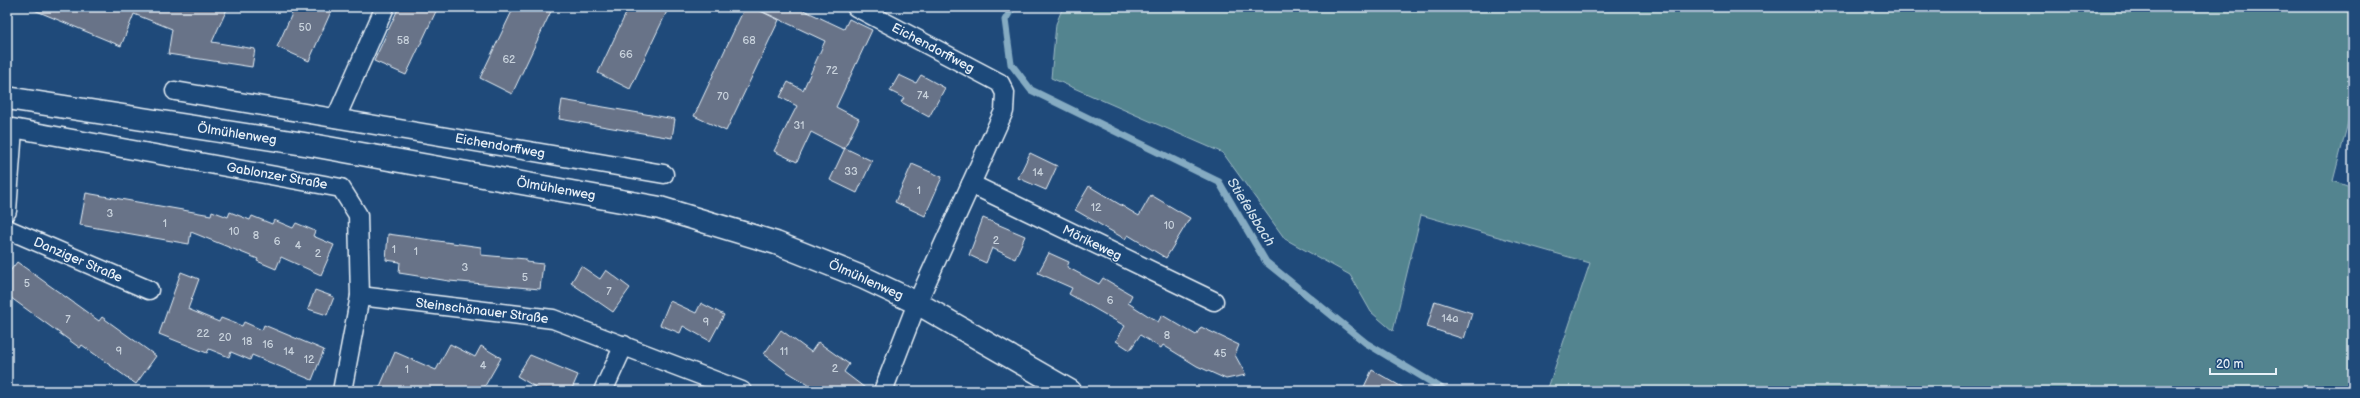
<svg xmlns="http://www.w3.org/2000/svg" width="2360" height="398" font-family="'Balsamiq Sans',sans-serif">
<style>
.green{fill:#52848f;stroke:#9dbac4}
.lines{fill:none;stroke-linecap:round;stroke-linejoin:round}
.stream{stroke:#85abc2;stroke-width:7}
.building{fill:#687388;stroke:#e8f1f8}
.minor-casing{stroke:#e8f1f8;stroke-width:21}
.secondary-casing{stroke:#e8f1f8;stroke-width:25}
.minor{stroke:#1f4a7a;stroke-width:18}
.secondary{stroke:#1f4a7a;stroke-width:22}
.labels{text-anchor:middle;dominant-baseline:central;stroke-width:3;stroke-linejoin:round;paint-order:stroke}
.number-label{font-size:11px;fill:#c8d2dc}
.street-label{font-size:13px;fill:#e8f1f8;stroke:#1f4a7a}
.water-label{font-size:14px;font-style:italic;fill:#cfdfea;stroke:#1f4a7a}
</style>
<rect width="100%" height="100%" fill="#1f4a7a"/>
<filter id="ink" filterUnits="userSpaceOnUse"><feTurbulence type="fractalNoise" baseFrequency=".025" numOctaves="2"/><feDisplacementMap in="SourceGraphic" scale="8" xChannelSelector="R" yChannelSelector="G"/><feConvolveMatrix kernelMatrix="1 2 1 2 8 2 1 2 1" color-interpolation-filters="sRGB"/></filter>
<g filter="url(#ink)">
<polygon class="green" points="1063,7 2353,7 2353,103 2333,181 2353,188 2353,391 1568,391 1548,388 1590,263 1421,215 1393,331 1371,312 1350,275 1285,239 1223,153 1051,78 1056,24"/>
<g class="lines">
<polyline class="stream" points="1013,7 1005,20 1011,64 1031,90 1219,182 1266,262 1366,343 1446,391"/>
</g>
<g class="building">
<polygon points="27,7 228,7 212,42 255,49 252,67 168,54 172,29 134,14 121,46"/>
<polygon points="295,7 333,7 309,61 277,47"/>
<polygon points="399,7 438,7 406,75 374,61"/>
<polygon points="514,7 553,7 512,94 480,78"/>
<polygon points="629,7 669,7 630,89 598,73"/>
<polygon points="745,7 752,7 779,20 726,131 694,116"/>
<polygon points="753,7 797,7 844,29 849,19 872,30 836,107 859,119 844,149 811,132 797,162 774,151 797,106 780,97 788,82 803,90 825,41"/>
<polygon points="899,75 916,83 921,75 945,88 929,117 901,102 904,98 890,91"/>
<polygon points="562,100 675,119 672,138 559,119"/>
<polygon points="845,148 872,161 857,193 830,180"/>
<polygon points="1030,153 1057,166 1046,190 1018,178"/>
<polygon points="912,164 942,177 925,216 895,202"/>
<polygon points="1089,186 1139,216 1151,195 1190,218 1166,258 1128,235 1125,239 1075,210"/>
<polygon points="86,193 211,215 212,211 228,217 230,212 250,220 252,216 272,224 274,220 293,228 296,223 315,231 313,236 334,245 321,275 281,257 276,269 257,261 258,259 191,232 189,244 80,225"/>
<polygon points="983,218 1025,236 1015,259 992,248 986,263 969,255"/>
<polygon points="388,234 481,247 481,255 526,259 526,262 543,264 540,289 449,281 399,273 400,262 386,260"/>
<polygon points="1049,253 1069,262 1067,267 1099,284 1103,278 1132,295 1128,303 1158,322 1162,315 1196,335 1201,327 1239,345 1235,355 1246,375 1226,379 1197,366 1163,345 1161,348 1140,335 1130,350 1116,341 1125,326 1069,294 1072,288 1038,273"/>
<polygon points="17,262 99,321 102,317 156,356 136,384 82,345 80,348 7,295 7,275"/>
<polygon points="581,266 600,279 606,270 630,288 613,312 571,283"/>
<polygon points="181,272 199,279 188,309 219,322 221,318 242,326 244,322 262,330 264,325 324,350 312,380 252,355 250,360 231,352 229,357 209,349 207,353 159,334"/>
<polygon points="315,290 334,297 327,315 308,309"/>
<polygon points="670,301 696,313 701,303 724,315 710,341 683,326 680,333 660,325"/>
<polygon points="1435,301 1472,313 1464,339 1427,327"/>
<polygon points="781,330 811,352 818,342 849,364 844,372 869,391 818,391 788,372 764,354"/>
<polygon points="450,344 475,357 481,346 501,358 482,391 378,391 395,352 436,370"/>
<polygon points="530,355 578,375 571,391 542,391 517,376"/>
<polygon points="1372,370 1409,391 1362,391"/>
</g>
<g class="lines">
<defs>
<g id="minor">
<polyline points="856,7 1000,83 1005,93 1004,111 917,303 883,391"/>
<polyline points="175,91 664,174"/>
<polyline points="336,118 385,7"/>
<polyline points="7,127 341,188 358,215 360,296 342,391"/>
<polyline points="971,184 1214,301"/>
<polyline points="7,211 13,129"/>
<polyline points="7,229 149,290"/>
<polyline points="360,296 553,319 742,391"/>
<polyline points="603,391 624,345"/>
</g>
<polyline id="secondary" points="7,98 317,146 660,208 776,243 864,278 917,303 1070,391"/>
</defs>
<use href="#minor" class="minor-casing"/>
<use href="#secondary" class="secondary-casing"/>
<use href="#minor" class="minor"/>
<use href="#secondary" class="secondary"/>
</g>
</g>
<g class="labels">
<g class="number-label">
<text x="305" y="27">50</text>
<text x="403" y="40">58</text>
<text x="749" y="40">68</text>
<text x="626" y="54">66</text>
<text x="509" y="59">62</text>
<text x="832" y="70">72</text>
<text x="923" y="95">74</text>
<text x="723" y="96">70</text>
<text x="799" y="125">31</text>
<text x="851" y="171">33</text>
<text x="1038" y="172">14</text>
<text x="919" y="190">1</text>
<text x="1096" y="207">12</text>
<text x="110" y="213">3</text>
<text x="165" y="223">1</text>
<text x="1169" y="225">10</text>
<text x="234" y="231">10</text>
<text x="256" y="235">8</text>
<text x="996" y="240">2</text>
<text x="277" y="241">6</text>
<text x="298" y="245">4</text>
<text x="394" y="249">1</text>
<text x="416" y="251">1</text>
<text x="318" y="253">2</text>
<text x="465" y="267">3</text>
<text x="525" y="277">5</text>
<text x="27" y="283">5</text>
<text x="609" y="291">7</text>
<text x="1110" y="300">6</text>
<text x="1450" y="318">14a</text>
<text x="68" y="319">7</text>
<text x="706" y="322">9</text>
<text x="203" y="333">22</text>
<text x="1167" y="335">8</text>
<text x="225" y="337">20</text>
<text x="247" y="341">18</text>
<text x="268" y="344">16</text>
<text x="119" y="351">9</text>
<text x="289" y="351">14</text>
<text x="784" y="351">11</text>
<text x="1220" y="353">45</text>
<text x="309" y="359">12</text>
<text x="483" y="365">4</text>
<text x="835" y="368">2</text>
<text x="407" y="369">1</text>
</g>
<g class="street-label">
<text transform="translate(933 48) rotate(28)">Eichendorffweg</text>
<text transform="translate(237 134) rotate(9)">Ölmühlenweg</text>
<text transform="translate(500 146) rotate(10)">Eichendorffweg</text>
<text transform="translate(277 176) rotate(10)">Gablonzer Straße</text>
<text transform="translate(556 189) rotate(10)">Ölmühlenweg</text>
<text transform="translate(1092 243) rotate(26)">Mörikeweg</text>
<text transform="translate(78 260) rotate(23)">Danziger Straße</text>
<text transform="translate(866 280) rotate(24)">Ölmühlenweg</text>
<text transform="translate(482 311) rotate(7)">Steinschönauer Straße</text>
</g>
<g class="water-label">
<text transform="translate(1251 212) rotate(58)">Stiefelsbach</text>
</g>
</g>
<rect width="2360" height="398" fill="none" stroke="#1f4a7a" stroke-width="24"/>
<rect x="12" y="12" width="2336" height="374" fill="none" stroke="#e8f1f8" stroke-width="1.5" filter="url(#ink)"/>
<path d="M2210 368v6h66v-6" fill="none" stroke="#e8f1f8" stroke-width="2"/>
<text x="2216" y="368" font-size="12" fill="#e8f1f8" stroke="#1f4a7a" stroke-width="3" paint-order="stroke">20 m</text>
</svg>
